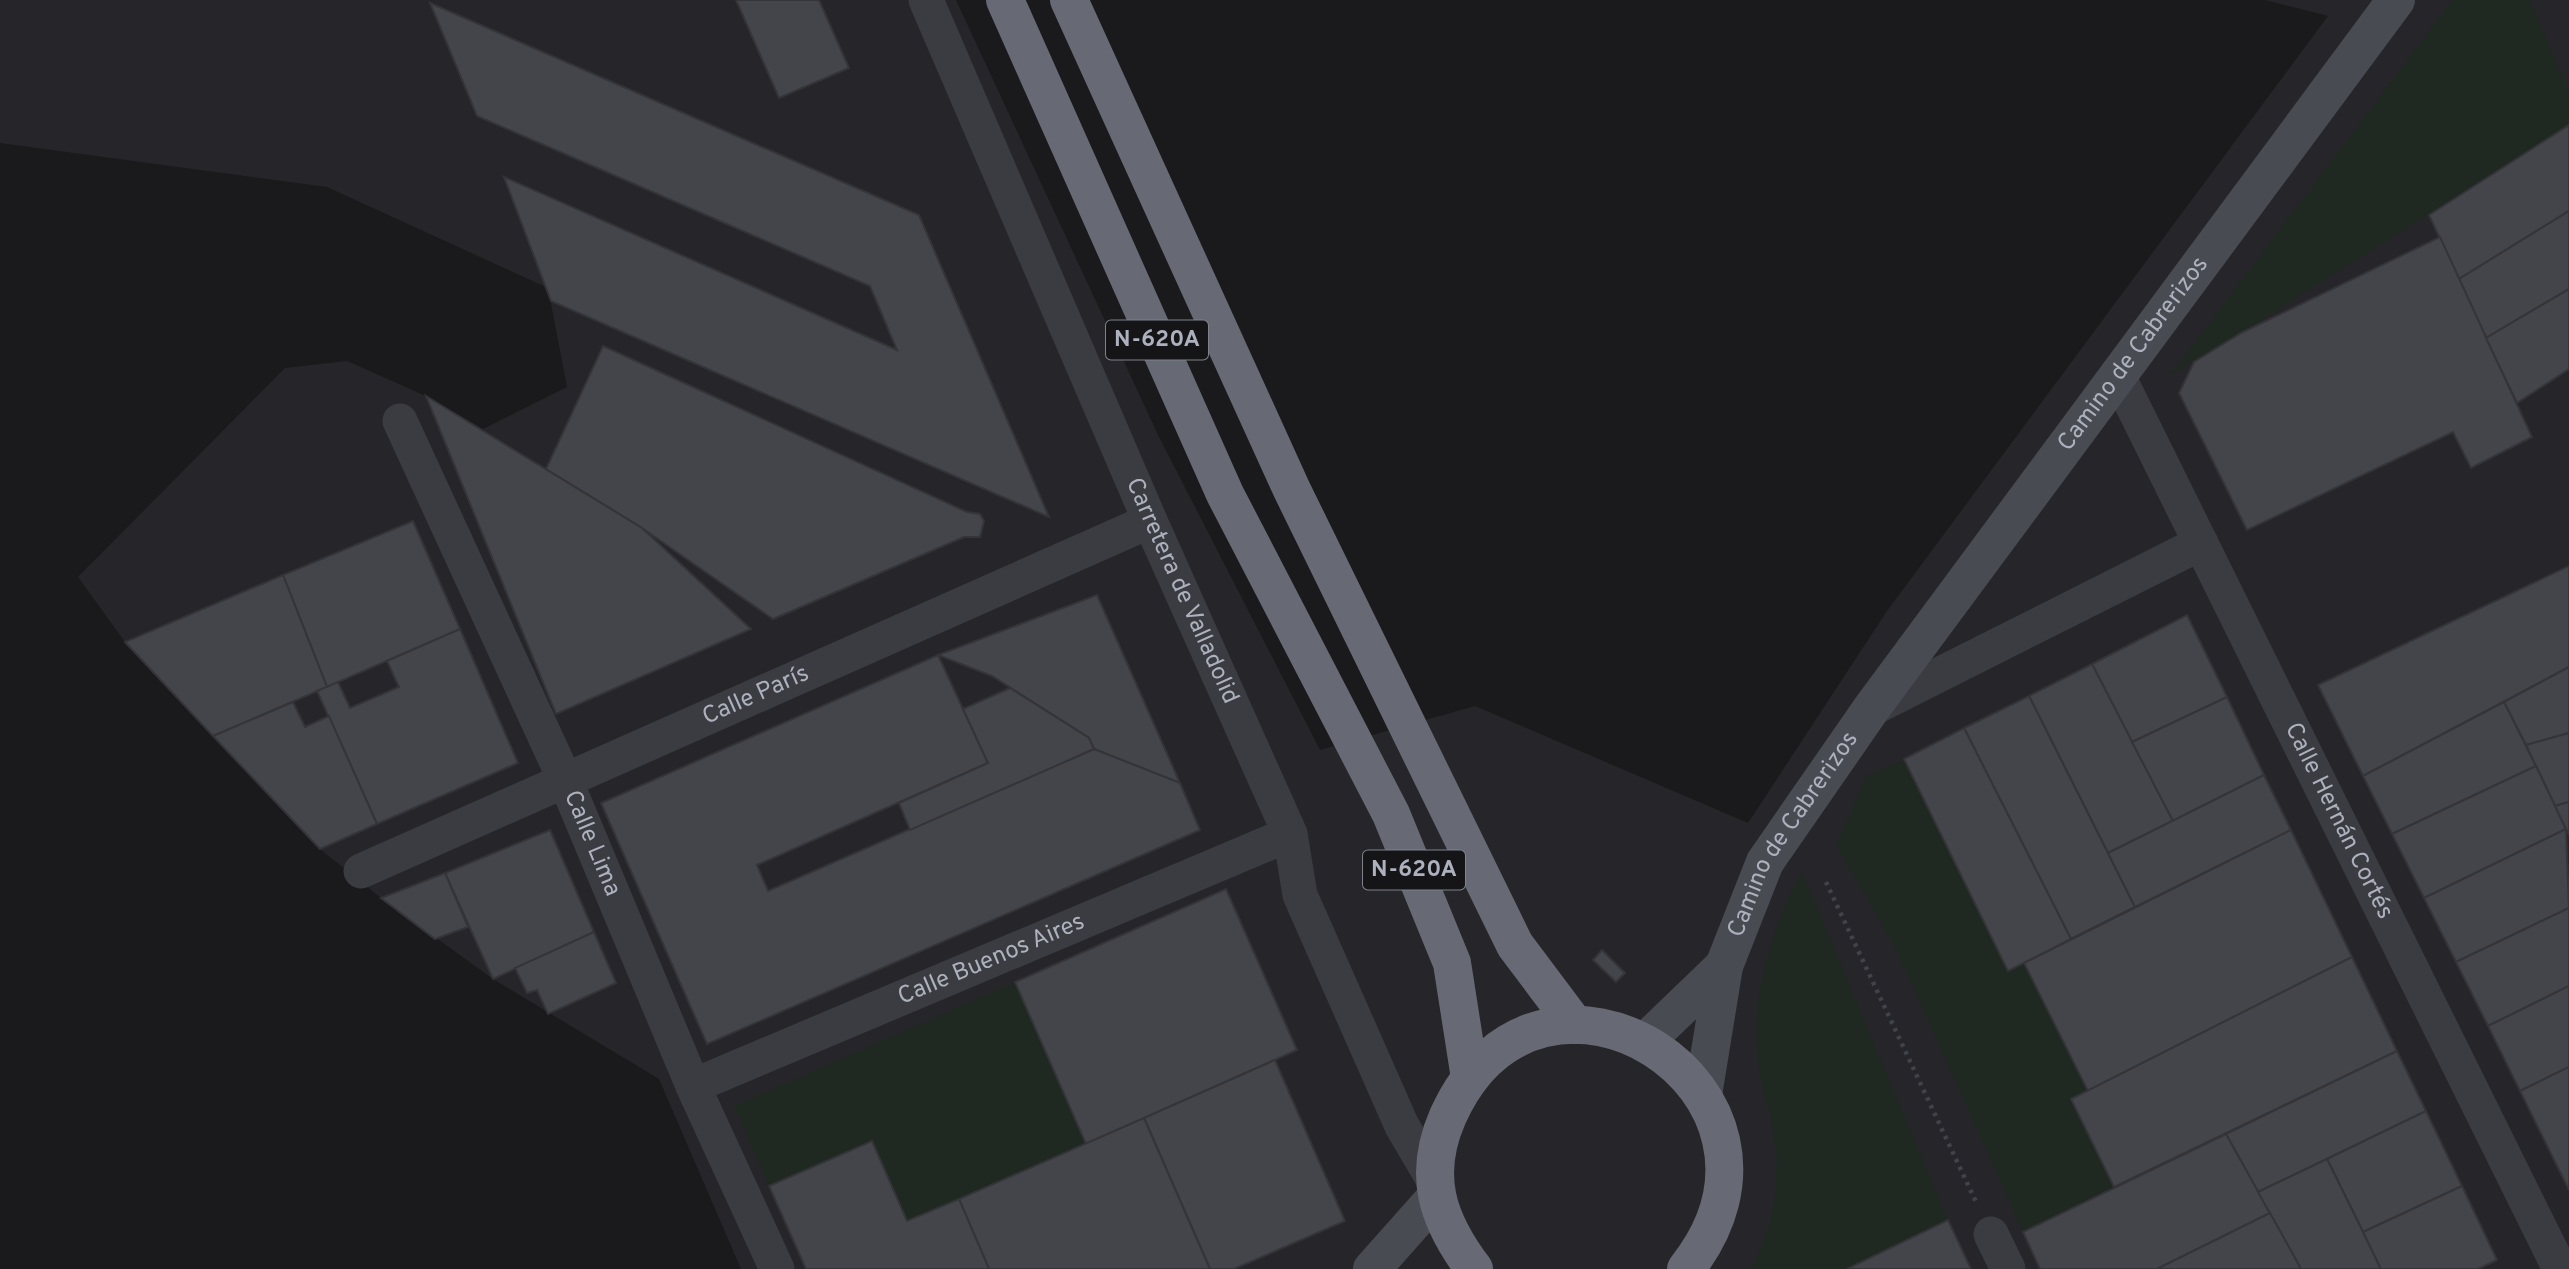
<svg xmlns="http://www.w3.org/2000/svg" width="2569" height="1269" font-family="Overpass,sans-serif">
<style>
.built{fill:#26262a}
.green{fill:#202921}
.building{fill:#44454a;stroke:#343439;stroke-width:2}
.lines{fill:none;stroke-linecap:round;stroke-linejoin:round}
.path{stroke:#41434a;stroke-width:4.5;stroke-dasharray:3.5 5;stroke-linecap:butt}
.street{stroke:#3b3c42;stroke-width:35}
.secondary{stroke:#494b53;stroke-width:38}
.highway{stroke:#676a74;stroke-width:38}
.labels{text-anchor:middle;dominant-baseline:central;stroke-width:5;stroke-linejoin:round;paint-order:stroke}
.shield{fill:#151518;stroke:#7f828c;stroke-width:2}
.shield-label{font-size:23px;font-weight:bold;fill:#acb1bd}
.street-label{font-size:24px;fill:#acb1bd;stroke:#151518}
</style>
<rect width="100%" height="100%" fill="#1a1a1d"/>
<polygon class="built" points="0,0 956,0 1159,437 1320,750 1475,706 1748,823 1887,611 2328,16 2265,0 2569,0 2569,1269 741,1269 659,1079 493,979 381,898 320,849 125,642 78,577 285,368 347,361 426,396 483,429 567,387 548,288 327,187 0,143"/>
<g class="green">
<polygon points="2452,0 2530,0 2569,92 2569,125 2241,333 2171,374"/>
<polygon points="1904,759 2008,970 2024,963 2088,1091 2072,1100 2114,1187 2023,1232 1895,947 1836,845 1867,775"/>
<path d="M1802,872L1948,1220L1847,1269H1751C1770,1233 1780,1192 1776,1151C1773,1121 1762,1092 1758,1062C1752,996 1769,929 1802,872Z"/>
<polygon points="1015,982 1086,1144 907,1221 872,1141 769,1186 734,1106"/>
</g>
<g class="building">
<polygon points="736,0 819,0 849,68 779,98"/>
<polygon points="430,3 919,215 1049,517 551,301 504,177 897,350 870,286 477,116"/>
<polygon points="2569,125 2569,211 2459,279 2429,215"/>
<polygon points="2569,211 2569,289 2486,338 2459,279"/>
<polygon points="2440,237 2532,437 2471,468 2453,432 2247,530 2179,393 2194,362 2241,333"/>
<polygon points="2569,289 2569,369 2517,403 2486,338"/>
<polygon points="603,346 967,512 980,514 984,521 980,537 964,537 773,619 642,528 546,469"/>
<polygon points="426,396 642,528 751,629 556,714"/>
<polygon points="413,521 460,629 327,687 283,575"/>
<polygon points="2569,566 2569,667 2363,776 2318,685"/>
<polygon points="283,575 327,687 213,736 125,642"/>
<polygon points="1097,595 1180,783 1094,749 1089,738 992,676 938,655"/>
<polygon points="2187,615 2227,697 2132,742 2092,664"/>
<polygon points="460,629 518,763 377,824 317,691 338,682 350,708 399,687 387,661"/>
<polygon points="938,655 988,763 757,865 768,891 1094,749 1180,783 1200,830 707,1044 601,803"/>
<polygon points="2092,664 2173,821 2108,853 2029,696"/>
<polygon points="2569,667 2569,733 2526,745 2504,702"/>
<polygon points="1010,688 1089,738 1094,749 910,830 899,803 988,763 963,709"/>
<polygon points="2029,696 2135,907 2071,939 1964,728"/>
<polygon points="2227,697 2264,775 2173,821 2132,742"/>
<polygon points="293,702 305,727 329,716 377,824 320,849 213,736"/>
<polygon points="2504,702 2536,766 2392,834 2363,776"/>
<polygon points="1964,728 2071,939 2008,971 1904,759"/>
<polygon points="2569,733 2569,802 2555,806 2526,745"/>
<polygon points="2536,766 2566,829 2424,898 2392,834"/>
<polygon points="2264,775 2291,830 2135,907 2108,853"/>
<polygon points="2569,802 2569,835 2555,806"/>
<polygon points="2566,829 2569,908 2456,962 2424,898"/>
<polygon points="550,830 594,932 493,979 445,873"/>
<polygon points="2291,830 2352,957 2088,1091 2024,963"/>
<polygon points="445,873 468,927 435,939 381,898"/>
<polygon points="1226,889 1297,1050 1086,1144 1015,982"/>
<polygon points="2569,908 2569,986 2488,1026 2456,962"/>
<polygon points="594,932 616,983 548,1014 537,990 527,993 515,968"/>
<polygon points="1602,950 1625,973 1616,982 1593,960"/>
<polygon points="2352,957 2397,1051 2114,1187 2071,1099"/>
<polygon points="2569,986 2569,1067 2520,1091 2488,1026"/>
<polygon points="2397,1051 2426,1111 2258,1192 2226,1134"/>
<polygon points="1275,1060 1345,1221 1234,1269 1210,1269 1144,1118"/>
<polygon points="2569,1067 2569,1190 2520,1091"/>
<polygon points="2426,1111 2462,1186 2363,1232 2327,1159"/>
<polygon points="1144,1118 1210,1269 989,1269 959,1199"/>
<polygon points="2226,1134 2270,1213 2157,1269 2040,1269 2023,1232"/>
<polygon points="872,1141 907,1221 959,1199 989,1269 806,1269 769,1186"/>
<polygon points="2327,1159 2363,1232 2381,1269 2301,1269 2258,1192"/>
<polygon points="2462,1186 2497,1260 2478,1269 2381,1269 2363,1232"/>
<polygon points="2270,1213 2301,1269 2157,1269"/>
<polygon points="1948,1220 1971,1269 1847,1269"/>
</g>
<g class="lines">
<polyline class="path" points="1826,882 1976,1202"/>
<g class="street">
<path id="s1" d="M926,0L1150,521L1290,834L1300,895L1402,1126L1435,1182"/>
<path id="s2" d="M2117,374L2560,1269"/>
<path id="s3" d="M400,421L566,782L693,1086L777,1269"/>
<polyline points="1871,709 2201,543"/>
<path id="s4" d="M361,871L1150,521"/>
<path id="s5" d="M693,1086L1290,834"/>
<polyline points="1991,1234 2008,1269"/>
</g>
<g class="secondary">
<polyline points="1645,1042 1724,966"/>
<path id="s6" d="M1703,1095L1724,966L1765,862L1871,709L2396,0"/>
<polyline points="1372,1269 1436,1197"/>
</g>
<g class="highway">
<polyline points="1005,0 1225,494 1391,814 1452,963 1470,1078"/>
<polyline points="1069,0 1292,490 1515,945 1575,1025"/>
<path d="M1474,1269C1437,1220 1422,1175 1448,1116C1540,911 1827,1091 1686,1269"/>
</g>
</g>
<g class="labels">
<g class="shield">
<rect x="1106" y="320.5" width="102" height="39" rx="5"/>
<rect x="1363" y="850.5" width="102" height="39" rx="5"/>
</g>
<g class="shield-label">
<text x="1157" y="340">N-620A</text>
<text x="1414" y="870">N-620A</text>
</g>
<g class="street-label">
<text stroke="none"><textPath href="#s6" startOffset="870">Camino de Cabrerizos</textPath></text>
<text stroke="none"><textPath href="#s1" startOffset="644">Carretera de Valladolid</textPath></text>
<text stroke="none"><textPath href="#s4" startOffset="432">Calle París</textPath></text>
<text stroke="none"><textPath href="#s2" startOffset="499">Calle Hernán Cortés</textPath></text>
<text stroke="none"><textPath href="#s6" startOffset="280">Camino de Cabrerizos</textPath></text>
<text stroke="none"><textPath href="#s3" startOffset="464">Calle Lima</textPath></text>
<text stroke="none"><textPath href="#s5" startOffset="324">Calle Buenos Aires</textPath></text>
</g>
</g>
</svg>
